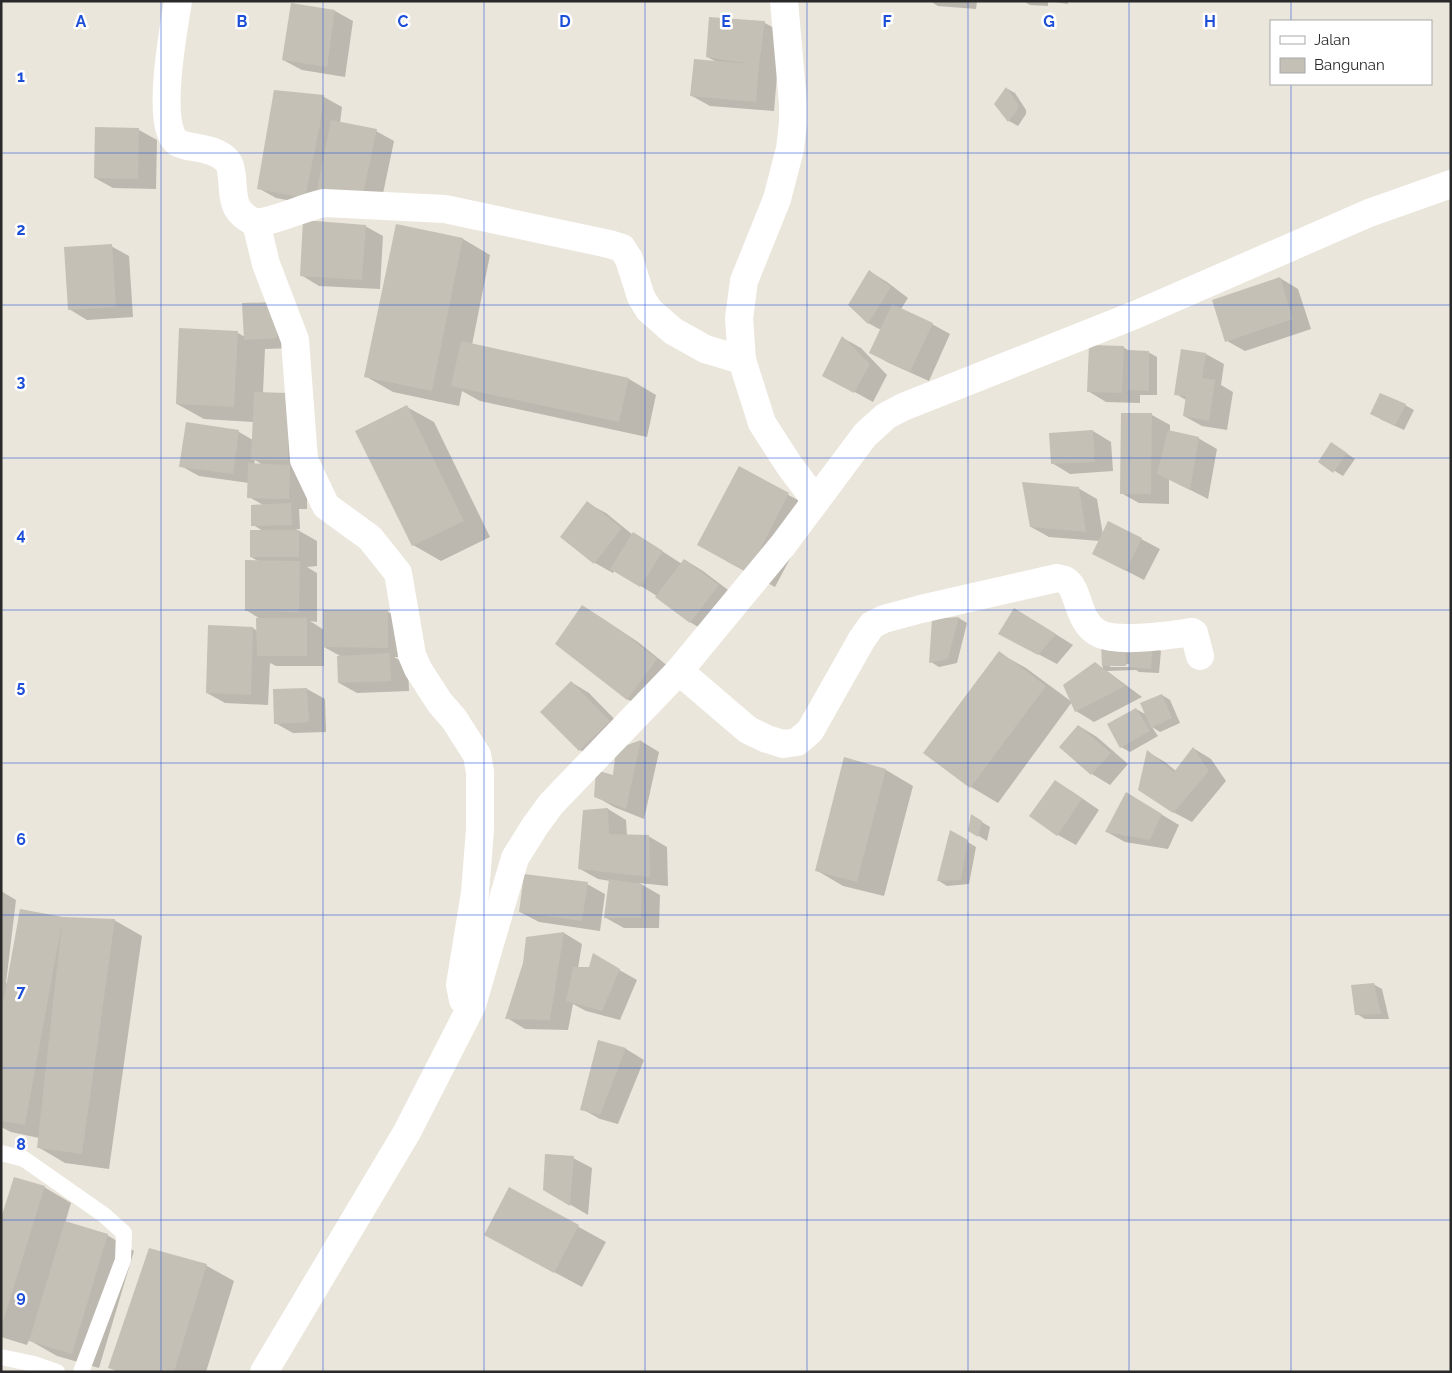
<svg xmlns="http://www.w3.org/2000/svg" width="1452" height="1373" font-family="Raleway,sans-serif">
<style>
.shadow{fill:#0003;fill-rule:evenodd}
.building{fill:#c4c0b6}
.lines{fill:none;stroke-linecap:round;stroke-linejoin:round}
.lane{stroke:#fff;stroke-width:16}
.street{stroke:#fff;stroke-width:28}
.grid{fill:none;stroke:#1d4ed8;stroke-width:1;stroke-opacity:0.55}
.grid-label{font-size:16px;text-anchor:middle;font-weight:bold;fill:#1d4ed8;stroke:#fff;stroke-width:5;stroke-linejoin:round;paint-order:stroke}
</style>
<rect width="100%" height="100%" fill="#ebe6db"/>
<g class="shadow">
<polygon points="930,1 977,1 976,9 938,6"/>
<polygon points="1023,1 1068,1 1068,4 1048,1 1048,6 1030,5"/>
<polygon points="292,4 335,11 353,21 345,77 302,70 283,60"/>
<polygon points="710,19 765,23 783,33 777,76 774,111 710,106 692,96 717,62 707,57"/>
<polygon points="1006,88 1015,93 1026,110 1026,114 1018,126 1009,121 996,104"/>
<polygon points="275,91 324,97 342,107 340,123 376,131 394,141 380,208 323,207 276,198 258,188"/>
<polygon points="96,128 139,130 157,140 156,189 113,188 95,178"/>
<polygon points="397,225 463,239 490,255 472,345 629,379 656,395 647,437 480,401 462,391 459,406 393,392 365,376"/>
<polygon points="365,226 383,236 380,289 319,286 301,275"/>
<polygon points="111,246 129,256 133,317 87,320 69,309"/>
<polygon points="869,271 887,282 908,298 901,309 932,324 950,334 929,381 889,363 871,353 881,330 868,323"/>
<polygon points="1280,278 1298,289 1311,329 1245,351 1227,341"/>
<path d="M276,303L295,348L265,349L263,393L287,394L307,476V509H299L300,529H296L317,541V566L307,567L317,573V622L310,621L324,630L388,612L406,622V657H394L408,665L409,691L357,693L339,683L342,657L324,647V666H276L270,663L268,705L225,703L207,693L209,627L253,628L257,631L262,620L246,610L260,562L251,557L263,531L253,525L263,505L249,497V483L199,476L181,466L187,424L239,432L253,440V422L204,419L177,404L238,333L245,337ZM255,460L263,465H254Z"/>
<polygon points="843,338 861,348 887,375 873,402 842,385"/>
<polygon points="1123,347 1131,352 1148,352 1157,357 1157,395 1140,395 1140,403 1106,402 1088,391"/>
<polygon points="1206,354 1224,364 1221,385 1233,392 1227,430 1202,426 1184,416 1186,400 1176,394"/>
<polygon points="1405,405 1414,410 1404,430 1380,419"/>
<polygon points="407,407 434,422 490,537 441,561 413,545 357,431"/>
<polygon points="1122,414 1152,415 1170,425 1170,432 1198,438 1217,449 1208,499 1169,479 1169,504 1139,503 1121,493"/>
<polygon points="1093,431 1111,442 1113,471 1070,474 1052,463 1050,434"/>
<polygon points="1340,449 1355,459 1343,476 1320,462"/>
<polygon points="739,468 816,510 775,587 726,561"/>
<polygon points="1078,488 1097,499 1103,535 1109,522 1160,549 1144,580 1094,554 1100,541 1049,537 1031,527"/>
<polygon points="587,503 606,513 633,535 651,544 682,564 685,560 703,571 736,596 708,633 690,622 657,596 615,570 613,573 595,563"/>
<polygon points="582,606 600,617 638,642 674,671 645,709 627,699"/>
<polygon points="959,618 967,623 957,663 939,667 931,662 933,620"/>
<polygon points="1033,620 1073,645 1057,664 1000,634"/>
<path d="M1102,645L1152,646L1161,651L1159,673L1139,672L1136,670L1107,671L1142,697L1094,722L1076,711L1072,702L998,803L971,787L925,753L999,653L1026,668L1072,702L1095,664L1103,668ZM1132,664V667H1110V665Z"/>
<polygon points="571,682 589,693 627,732 598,761 580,750"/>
<polygon points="307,689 325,699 326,732 293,733 275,723 274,690"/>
<polygon points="1162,695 1170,700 1180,723 1160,732 1152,727 1158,736 1130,752 1121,747 1108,725 1136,709 1147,715"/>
<polygon points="1079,726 1097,737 1128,764 1110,785 1092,774 1061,747"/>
<polygon points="641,741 659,752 644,819 614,807 595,796 614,776 617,750"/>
<polygon points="1193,748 1211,759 1226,781 1192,822 1173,812 1148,752 1165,762 1176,771"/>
<polygon points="845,759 886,770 913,786 884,896 843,886 816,870"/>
<polygon points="1055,781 1073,792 1099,810 1076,845 1058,835"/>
<polygon points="1144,804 1179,825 1168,849 1125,842 1107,832"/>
<polygon points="608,809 626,820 627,835 648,836 667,847 668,886 639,883 660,895 659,928 624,928 606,918 610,881 598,879 580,869 584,812"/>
<polygon points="972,816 990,827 987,841 969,830"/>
<polygon points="951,832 976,847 969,884 947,886 939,881"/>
<polygon points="587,884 605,894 600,931 539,922 520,912"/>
<polygon points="1,891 16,900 6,983 8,984 63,918 114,920 142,936 109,1169 65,1163 38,1147 39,1138 11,1132 1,1127"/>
<polygon points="564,933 582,944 578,968 589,969 593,955 637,980 620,1020 586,1011 573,1004 568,1030 525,1029 507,1018 524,964 527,939"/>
<polygon points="1373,984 1382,989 1389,1019 1365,1019 1357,1014"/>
<polygon points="599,1041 626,1049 644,1060 618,1124 600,1119 582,1109"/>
<polygon points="573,1158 592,1168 588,1215 544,1189"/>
<polygon points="44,1187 71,1203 65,1223 107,1235 134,1251 99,1368 57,1356 29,1340 27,1345 1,1337 1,1222"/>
<polygon points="510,1189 606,1242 582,1287 513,1250"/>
<polygon points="150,1249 207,1266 234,1281 206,1372 118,1372 109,1367"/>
</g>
<g class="building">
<polygon points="291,3 335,10 327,67 282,60"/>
<polygon points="709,17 765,21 759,65 756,102 690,96 694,59 750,64 706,57"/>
<polygon points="1006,87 1018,104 1018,109 1008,122 994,104"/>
<polygon points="274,90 324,95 320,125 305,198 257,189"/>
<polygon points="331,120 377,129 362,199 317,189"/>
<polygon points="95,127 139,128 138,179 94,178"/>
<polygon points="303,220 366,225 362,280 300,276"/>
<polygon points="396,224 463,238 432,391 364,377"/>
<polygon points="112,244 116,307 68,310 64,247"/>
<polygon points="869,270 891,287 868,324 848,305"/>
<polygon points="1280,277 1293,319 1225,342 1212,300"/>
<polygon points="276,302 277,338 244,340 242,303"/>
<polygon points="892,304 933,323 910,372 869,353"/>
<polygon points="179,328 238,331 234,407 176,404"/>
<polygon points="842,336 870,364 854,393 822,376"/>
<polygon points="461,341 629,378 619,422 451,386"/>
<polygon points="1089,345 1124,346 1122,393 1087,392"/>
<polygon points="1181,349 1206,353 1202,378 1215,380 1209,421 1183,416 1186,396 1174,395"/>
<polygon points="1128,350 1149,351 1149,391 1128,390"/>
<polygon points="254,392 288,393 288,460 251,460"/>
<polygon points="1380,393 1406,404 1395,426 1370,414"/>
<polygon points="407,405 464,521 412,546 355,431"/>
<polygon points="1121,413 1152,413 1151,494 1120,494"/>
<polygon points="186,422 239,430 233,474 179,467"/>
<polygon points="1093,430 1095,462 1051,464 1049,433"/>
<polygon points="1168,430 1199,437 1190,490 1157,474"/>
<polygon points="1331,442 1347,453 1333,473 1318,462"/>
<polygon points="248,463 290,465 289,499 247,498"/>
<polygon points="739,466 789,493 748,573 697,545"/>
<polygon points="1022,482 1079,487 1086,532 1030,527"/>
<polygon points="587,501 622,528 594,564 560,537"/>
<polygon points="291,503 292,525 251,526 251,505"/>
<polygon points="1108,521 1142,538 1126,571 1092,554"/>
<rect x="250" y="530" width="49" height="27"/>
<polygon points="633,532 663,551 640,587 610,569"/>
<polygon points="684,559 719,585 690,623 655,597"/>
<polygon points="245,560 300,561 299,612 245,611"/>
<polygon points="582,605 620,630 657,659 627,700 555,644"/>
<polygon points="1014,608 1056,634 1038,655 998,634"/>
<polygon points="323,610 388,610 388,648 323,647"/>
<polygon points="959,617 948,659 929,663 932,619"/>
<polygon points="256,618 307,618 307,656 257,656"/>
<polygon points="208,625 253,627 251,695 206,693"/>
<polygon points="1131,643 1153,644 1151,669 1129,667"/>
<polygon points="1101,644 1126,644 1126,666 1102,666"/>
<polygon points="999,651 1046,686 970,788 923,753"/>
<polygon points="390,653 391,681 338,683 337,656"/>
<polygon points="1095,662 1125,686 1075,712 1063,685"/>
<polygon points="571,681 610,721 579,751 540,712"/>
<polygon points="307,688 309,722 274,724 273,689"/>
<polygon points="1162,694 1172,718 1151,728 1140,703"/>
<polygon points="1136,708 1150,731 1120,748 1107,724"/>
<polygon points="1078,725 1111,753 1091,775 1059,747"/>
<polygon points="641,740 626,809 594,797 596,770 613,775 616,749"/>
<polygon points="1193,747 1209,771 1173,813 1138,790 1147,750 1174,772"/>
<polygon points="844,757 886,769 857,882 815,871"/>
<polygon points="1055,780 1082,799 1057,836 1029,816"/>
<polygon points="1126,792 1162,814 1150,840 1105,832"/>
<polygon points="608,808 609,834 649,835 650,877 578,869 583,810"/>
<polygon points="971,814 982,821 978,837 968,831"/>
<polygon points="950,830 968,840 961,880 937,881"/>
<polygon points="524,874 588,882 582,921 519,912"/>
<polygon points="609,879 642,884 641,918 604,918"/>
<polygon points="20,909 63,917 115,919 82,1154 37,1148 62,923 25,1125 1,1121 1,1015"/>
<polygon points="564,932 550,1020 505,1019 523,963 526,937"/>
<polygon points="593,953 620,969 602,1011 566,1001 573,967 589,967"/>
<polygon points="1374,983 1381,1014 1355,1015 1351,985"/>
<polygon points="598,1040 626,1048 600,1115 580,1110"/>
<polygon points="545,1154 574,1156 570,1206 543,1190"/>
<polygon points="14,1177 45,1186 2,1325 1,1218"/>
<polygon points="509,1187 579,1225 554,1273 484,1235"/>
<polygon points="65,1221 108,1234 72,1354 29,1341"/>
<polygon points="149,1248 207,1264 174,1372 121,1372 108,1368"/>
</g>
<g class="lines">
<g class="lane">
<polyline points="1,1153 24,1159 104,1215 124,1233 123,1260 81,1372"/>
<polyline points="1,1357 34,1364 57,1372"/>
</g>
<g class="street">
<path d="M178,1C174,27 155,126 177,142C179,144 184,145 187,146C202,149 219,150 228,162C231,166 231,172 232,177C234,201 232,212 256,223L266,264L295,340L304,460L326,506L370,538L398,573L412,655L418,669L440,703L454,719L477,755L480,772V829L475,893L460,985L463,1000L468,1003"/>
<polyline points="784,1 793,103 793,123 790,149 777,199 744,281 739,318 742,360 762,423 789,465 816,501"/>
<path d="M256,223C280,220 301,208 324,203L445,209L609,244L622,248L629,259L641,297L649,310L673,331L705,349L742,360"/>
<path d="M679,671L748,730L767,739L783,744L797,742L810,731L862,639L872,625L884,619L921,609L1057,578C1060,579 1063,579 1065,580C1080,588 1076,623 1100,634C1120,643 1169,635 1192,632L1194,633L1200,656"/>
<polyline points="264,1372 407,1132 472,1005 515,858 535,826 551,804 679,671 783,545 865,435 886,416 903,407 1135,315 1369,213 1451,184"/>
</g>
</g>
<path class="grid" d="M161,1V1372M323,1V1372M484,1V1372M645,1V1372M807,1V1372M968,1V1372M1129,1V1372M1291,1V21M1291,84V1372M1,153H1451M1,305H1451M1,458H1451M1,610H1451M1,763H1451M1,915H1451M1,1068H1451M1,1220H1451"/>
<g class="grid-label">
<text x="81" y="27">A</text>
<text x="242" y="27">B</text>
<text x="403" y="27">C</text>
<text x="565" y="27">D</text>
<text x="726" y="27">E</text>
<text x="887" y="27">F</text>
<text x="1049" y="27">G</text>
<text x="1210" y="27">H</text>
<text x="21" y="82">1</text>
<text x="21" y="235">2</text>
<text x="21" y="387">3</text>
<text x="21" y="540">4</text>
<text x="21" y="692">5</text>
<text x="21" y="845">6</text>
<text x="21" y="997">7</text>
<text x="21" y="1150">8</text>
<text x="21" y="1302">9</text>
</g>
<rect width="1452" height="1373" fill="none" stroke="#292929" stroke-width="5"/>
<rect x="1270" y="20" width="162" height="65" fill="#ffffff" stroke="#a9a9a9"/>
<rect x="1280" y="36" width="25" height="8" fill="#ffffff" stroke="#a9a9a9"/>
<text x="1314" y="45" font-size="15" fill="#292929">Jalan</text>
<rect x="1280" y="58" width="25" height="15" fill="#c4c0b6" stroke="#a9a9a9"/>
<text x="1314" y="70" font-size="15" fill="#292929">Bangunan</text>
</svg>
